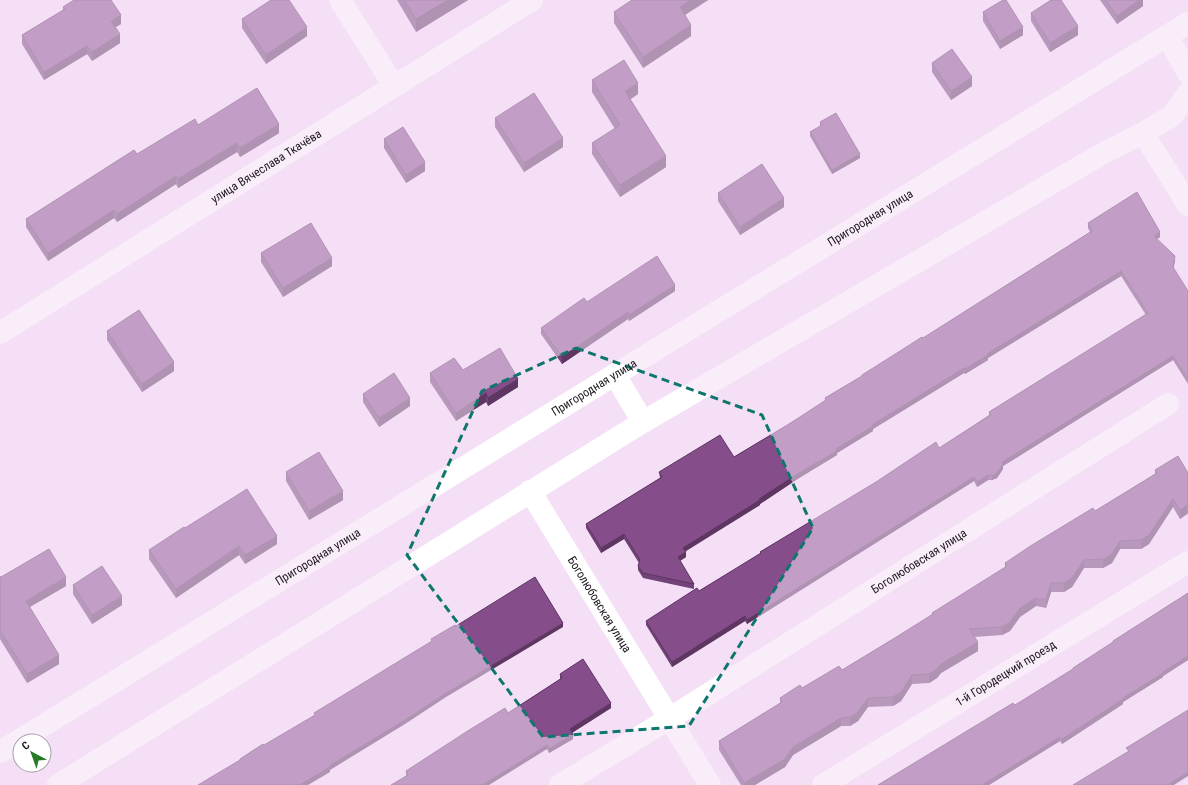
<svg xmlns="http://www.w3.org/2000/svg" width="1188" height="785" font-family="'Roboto Condensed',sans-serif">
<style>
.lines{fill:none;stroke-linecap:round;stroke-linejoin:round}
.minor{stroke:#fff;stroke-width:22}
.tertiary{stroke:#fff;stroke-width:22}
.wall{fill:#724378}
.shaded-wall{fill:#5d3761}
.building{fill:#854e8b;stroke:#5d3761}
.marked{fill:none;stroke:#0f766e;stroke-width:3;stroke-dasharray:8 5;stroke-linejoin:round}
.labels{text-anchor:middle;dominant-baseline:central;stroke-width:4;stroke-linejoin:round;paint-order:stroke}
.street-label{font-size:12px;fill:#1e171f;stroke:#fff}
</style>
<rect width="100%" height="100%" fill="#f4dff6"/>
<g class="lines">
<g class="minor">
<polyline points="340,0 394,86"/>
<polyline points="1167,36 1188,73"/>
<polyline points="1143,133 1188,205"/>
<path id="s1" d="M0,333L532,0"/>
<polyline points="615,375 643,422"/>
<path id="s2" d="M530,491L710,785"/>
<polyline points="58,785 643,422 1100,155 1143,133 1172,116 1188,93"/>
<path id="s3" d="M560,785L669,719L1168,404"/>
<path id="s4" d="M823,785L1188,562"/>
</g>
<path class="tertiary" id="s5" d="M0,752L1188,23"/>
</g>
<g class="wall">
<polygon points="397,0 468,0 416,32"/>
<polygon points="632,0 708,0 685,15 691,36 643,68 614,23 614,12"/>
<polygon points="1100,0 1143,0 1143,6 1117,24"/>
<polygon points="63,7 121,24 115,27 120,43 92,61 87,54 44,80 22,44 22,35 63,10"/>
<polygon points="983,12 1023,35 1000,49 983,21"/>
<polygon points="1031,13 1078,35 1050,52 1031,21"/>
<polygon points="242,19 307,36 266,64 242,28"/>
<polygon points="932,63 972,86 951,100 932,72"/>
<polygon points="592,80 638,94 630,99 666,167 620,197 592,154 592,143 615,129 592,92"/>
<polygon points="495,118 563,147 524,172 495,127"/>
<polygon points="820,122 860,158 832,174 810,136 810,132 820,126"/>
<polygon points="198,125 279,133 240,157 237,152 178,188 176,184 117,222 114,218 48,261 26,227 26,219 137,154"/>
<polygon points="384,139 425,171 406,183 384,148"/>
<polygon points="718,193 784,207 740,235 718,201"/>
<polygon points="1088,223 1160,237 1157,239 1175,261 1173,268 1188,291 1188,384 1173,360 1003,466 1003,469 997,478 992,480 988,480 977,487 974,481 747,624 745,621 672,667 646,625 646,621 699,591 760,554 760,552 939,448 989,415 989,412 1146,315 1121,276 988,358 988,360 965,374 964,373 873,429 873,431 837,453 837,455 799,478 760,504 760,505 685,551 686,557 680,561 694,584 694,589 643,578 638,570 638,566 639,563 624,539 601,553 586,528 586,524 660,478 659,472 734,457 789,424 825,401 825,398 862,376 862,375 923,338 1090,232 1088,228"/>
<polygon points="261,253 332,266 283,297 261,262"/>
<polygon points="675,291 629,321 628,319 562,364 541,334 541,328 587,302"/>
<polygon points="107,331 174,371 142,392 107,340"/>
<polygon points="463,370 518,387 488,406 486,402 456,421 430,382 430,373"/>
<polygon points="363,394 410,406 379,427 363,402"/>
<polygon points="1155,470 1188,473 1188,514 1187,514 1180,519 1173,507 1149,544 1141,549 1120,549 1112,563 1103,568 1084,568 1072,587 1064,592 1051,592 1046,608 1036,606 1020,617 1010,631 1002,635 974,637 978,651 941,673 937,678 929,683 912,684 901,701 893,706 868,707 858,721 850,726 841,726 793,755 785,767 755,785 741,785 719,750 719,741 780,703 780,698 842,670 898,636 932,615 932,613 1005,568 1005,563 1095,511 1155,474"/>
<polygon points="286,472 343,500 309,520 286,481"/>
<polygon points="185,528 277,544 245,564 239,555 176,598 149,559 149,550"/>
<polygon points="0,576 1,577 66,586 30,607 59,664 27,683 0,639"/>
<polygon points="73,585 122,605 92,624 73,594"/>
<polygon points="1188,593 1188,660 1163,676 1163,677 1123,702 1123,704 1062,744 1060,741 989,785 878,785 1015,705 1073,669 1073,668 1113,643 1113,641"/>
<polygon points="560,674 611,708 572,733 573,739 549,753 547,749 406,776 406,771 508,713 560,679"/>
</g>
<g class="shaded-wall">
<polygon points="448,0 468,0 416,32 416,19"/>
<polygon points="691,0 708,0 680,18 680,7"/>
<polygon points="1139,0 1143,0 1143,6 1117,24 1117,16"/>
<polygon points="121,15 121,24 111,30 111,21"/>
<polygon points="691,25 691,36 643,68 643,57"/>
<polygon points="1078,26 1078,35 1050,52 1050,43"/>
<polygon points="307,27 307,36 266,64 266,55"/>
<polygon points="1023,27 1023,35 1000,49 1000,41"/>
<polygon points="120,34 120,43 92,61 92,52"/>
<polygon points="87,46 87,54 44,80 44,72"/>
<polygon points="972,77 972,86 951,100 951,91"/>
<polygon points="638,83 638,94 625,103 625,91"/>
<polygon points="279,124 279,133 240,157 240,148"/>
<polygon points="563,138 563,147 524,172 524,163"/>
<polygon points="237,143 237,152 178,188 178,179"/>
<polygon points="860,154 860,158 832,174 832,170"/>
<polygon points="666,156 666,167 620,197 620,185"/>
<polygon points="425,162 425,171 406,183 406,175"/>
<polygon points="176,176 176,184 117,222 117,214"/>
<polygon points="784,198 784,207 740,235 740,227"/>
<polygon points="114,210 114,218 48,261 48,253"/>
<polygon points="1160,232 1160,237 1154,241 1154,236"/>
<polygon points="1175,256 1175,261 1173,272 1173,267"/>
<polygon points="332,258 332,266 283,297 283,288"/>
<polygon points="1121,271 1121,276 988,358 988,360 965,374 965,369 987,354"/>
<polygon points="675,285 675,291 629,321 629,315"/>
<polygon points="628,312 628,319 562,364 562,357"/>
<polygon points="1173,356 1173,360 1003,466 1003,469 997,478 992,480 992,476 1002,462"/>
<polygon points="174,362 174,371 142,392 142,384"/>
<polygon points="964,368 964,373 873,429 873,431 837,453 837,455 799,478 760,504 760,505 683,553 683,548 759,499 872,425"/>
<polygon points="518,379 518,387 488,406 488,398"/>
<polygon points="486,393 486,402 456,421 456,413"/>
<polygon points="410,398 410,406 379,427 379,418"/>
<polygon points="988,475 988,480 977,487 977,482"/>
<polygon points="974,477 974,481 747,624 747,620"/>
<polygon points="343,491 343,500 309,520 309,511"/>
<polygon points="1173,499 1173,507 1149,544 1141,549 1141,540"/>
<polygon points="1187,505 1187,514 1180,519 1180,510"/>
<polygon points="624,534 624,539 601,553 601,548"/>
<polygon points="277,536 277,544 245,564 245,555"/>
<polygon points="1120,541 1120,549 1112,563 1103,568 1103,559"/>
<polygon points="239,546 239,555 176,598 176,589"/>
<polygon points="686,552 686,557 678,562 678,557"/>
<polygon points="1084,560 1084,568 1072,587 1064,592 1064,583"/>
<polygon points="66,577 66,586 26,609 26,601"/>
<polygon points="1051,583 1051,592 1046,608 1046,600"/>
<polygon points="122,596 122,605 92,624 92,615"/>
<polygon points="1036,598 1036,606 1020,617 1010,631 1002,635 1002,627 1020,608"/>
<polygon points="745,616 745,621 672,667 672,662"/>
<polygon points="563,623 563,627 446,697 405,724 330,770 330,772 308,785 300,785 329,766 446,693"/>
<polygon points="978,642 978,651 941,673 937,678 929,683 929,674 941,664"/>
<polygon points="59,655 59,664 27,683 27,674"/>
<polygon points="1188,656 1188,660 1163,676 1163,677 1123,702 1123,704 1062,744 1062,739 1123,698"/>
<polygon points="912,675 912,684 901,701 893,706 893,697"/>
<polygon points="868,698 868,707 858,721 850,726 850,717"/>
<polygon points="611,703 611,708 570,734 570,729"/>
<polygon points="841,718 841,726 793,755 785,767 755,785 744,785 744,783 793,747"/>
<polygon points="573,734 573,739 549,753 549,749"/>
<polygon points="1060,737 1060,741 989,785 982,785"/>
<polygon points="547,745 547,749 489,785 482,785"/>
<polygon points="1188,772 1188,776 1174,785 1167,785"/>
</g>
<g class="building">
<polygon points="74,0 111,0 121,15 111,21 120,34 92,52 87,46 44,72 22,35 65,9 63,7"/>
<polygon points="271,0 289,0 307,27 266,55 242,19"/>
<polygon points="404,0 448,0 416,19"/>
<polygon points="632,0 691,0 680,7 691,25 643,57 614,12"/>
<polygon points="1003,0 1006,0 1023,27 1000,41 983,12"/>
<polygon points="1051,0 1061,0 1078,26 1050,43 1031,13"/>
<polygon points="1106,0 1139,0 1117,16"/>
<polygon points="952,49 972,77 951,91 932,63"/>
<polygon points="624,60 638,83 625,91 666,156 620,185 592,143 620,125 592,80"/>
<polygon points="257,88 279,124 240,148 237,143 178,179 176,176 117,214 114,210 48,253 26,219 134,150 137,154 195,119 198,125"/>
<polygon points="534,93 563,138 524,163 495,118"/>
<polygon points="836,113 860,154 832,170 810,132 822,125 820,122"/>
<polygon points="403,127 425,162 406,175 384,139"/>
<polygon points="762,164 784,198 740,227 718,193"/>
<polygon points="1137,192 1160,232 1154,236 1175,256 1173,267 1188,291 1188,379 1173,356 1002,462 1003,464 997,473 992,476 988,475 977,482 974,477 747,620 745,616 672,662 646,621 697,588 699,591 761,553 760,552 876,482 936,442 939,448 991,415 989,412 1148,313 1121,271 987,354 988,355 965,369 964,368 872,425 873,426 836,449 837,451 799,473 759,499 760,500 683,548 686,552 678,557 694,584 643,573 638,566 640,560 624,534 601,548 586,524 662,477 659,472 720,435 734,457 789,424 826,400 825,398 862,376 862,375 900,351 922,337 923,338 1092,231 1088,223"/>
<polygon points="311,223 332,258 283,288 261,253"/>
<polygon points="657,256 675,285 629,315 628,312 562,357 541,328 584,298 587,302"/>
<polygon points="139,310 174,362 142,384 107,331"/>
<polygon points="500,348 518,379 488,398 486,393 456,413 430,373 454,358 463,370"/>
<polygon points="394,373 410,398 379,418 363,394"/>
<polygon points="319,452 343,491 309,511 286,472"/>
<polygon points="1178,456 1188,473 1188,506 1187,505 1180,510 1173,499 1149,535 1141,540 1120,541 1112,554 1103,559 1084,560 1072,578 1064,583 1051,583 1046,600 1036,598 1020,608 1010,622 1002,627 969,629 978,642 941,664 937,669 929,674 912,675 901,692 893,697 868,698 858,712 850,717 841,718 793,747 785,759 744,783 719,741 782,702 780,698 800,685 802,688 839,666 842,670 898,636 933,614 932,613 1007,566 1005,563 1032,545 1093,508 1095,511 1157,473 1155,470"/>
<polygon points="247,489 277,536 245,555 239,546 176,589 149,550 184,527 185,528"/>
<polygon points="49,549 66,577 26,601 59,655 27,674 0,630 0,576 1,577"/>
<polygon points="102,566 122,596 92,615 73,585"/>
<polygon points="535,577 563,623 446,693 405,720 329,766 330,767 300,785 198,785 240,760 240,759 263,744 264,745 315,715 314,713 432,641 431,639 455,625 456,626"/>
<polygon points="1188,593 1188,656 1163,672 1163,673 1123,698 1123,699 1062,739 1060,737 982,785 878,785 1013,703 1015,705 1073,669 1073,668 1113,642 1113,641"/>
<polygon points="583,659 611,703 570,729 573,734 549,749 547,745 482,785 391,785 408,775 406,771 466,732 505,708 508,713 562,678 560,674"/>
<polygon points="1188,710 1188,772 1167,785 1073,785 1129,751 1126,748"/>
</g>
<path d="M0 0H1188V785H0ZM576,348L762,415L813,528L689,726L543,737L407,555L482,391Z" fill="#f4dff6" fill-opacity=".55" fill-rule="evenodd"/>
<path class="marked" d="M576,348L762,415L813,528L689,726L543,737L407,555L482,391Z"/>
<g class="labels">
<g class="street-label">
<text stroke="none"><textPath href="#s1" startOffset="314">улица Вячеслава Ткачёва</textPath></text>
<text stroke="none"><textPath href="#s5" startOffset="1021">Пригородная улица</textPath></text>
<text stroke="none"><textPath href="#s5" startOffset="697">Пригородная улица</textPath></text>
<text stroke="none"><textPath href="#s5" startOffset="373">Пригородная улица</textPath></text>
<text stroke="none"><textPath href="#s3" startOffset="423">Боголюбовская улица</textPath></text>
<text stroke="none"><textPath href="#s2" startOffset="133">Боголюбовская улица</textPath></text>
<text stroke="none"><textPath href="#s4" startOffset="214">1-й Городецкий проезд</textPath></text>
</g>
</g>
<g transform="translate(32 753) rotate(319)"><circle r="19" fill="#ffffff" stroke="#a5a2a5"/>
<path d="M0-3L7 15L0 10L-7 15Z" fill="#277b28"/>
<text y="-6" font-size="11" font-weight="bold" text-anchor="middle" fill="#1e171f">С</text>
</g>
</svg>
